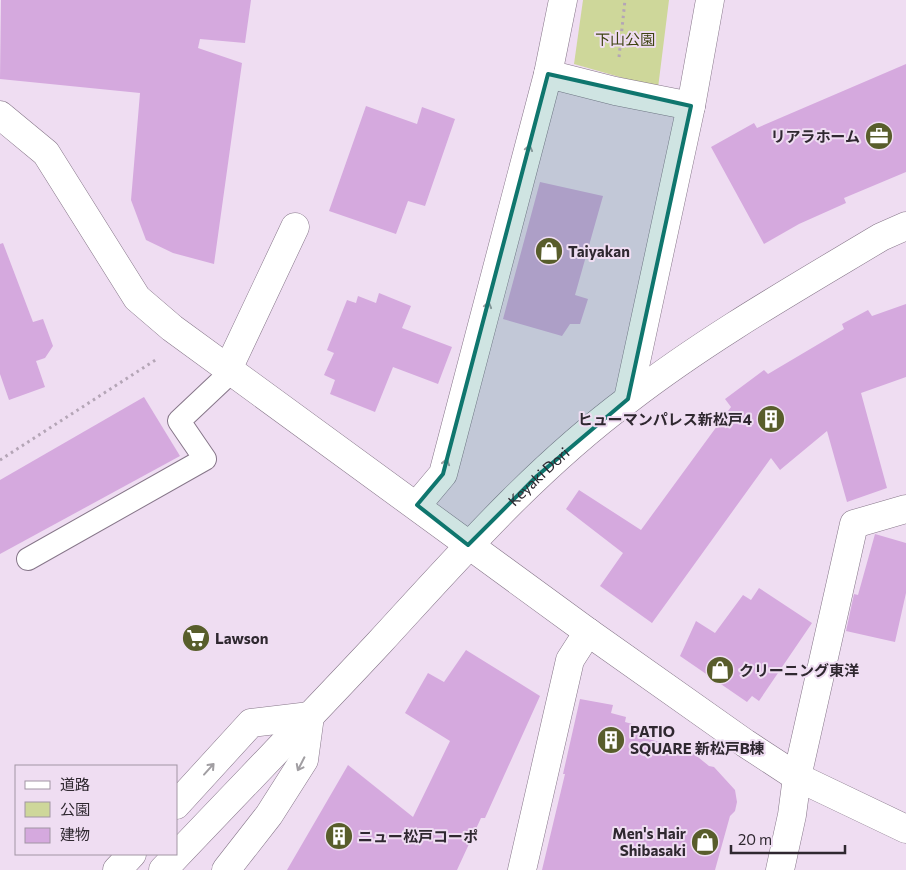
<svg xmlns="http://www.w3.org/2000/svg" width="906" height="870" font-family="Commissioner,'Noto Sans JP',sans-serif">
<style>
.green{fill:#ced79a}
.building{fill:#d5a9de}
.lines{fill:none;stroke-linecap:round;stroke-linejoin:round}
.lane-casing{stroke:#867689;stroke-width:24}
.street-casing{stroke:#867689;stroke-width:29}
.secondary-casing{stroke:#867689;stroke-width:29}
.path{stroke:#b4a5b6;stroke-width:3;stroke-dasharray:2.5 4;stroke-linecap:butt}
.lane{stroke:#fff;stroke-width:22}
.street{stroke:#fff;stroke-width:28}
.secondary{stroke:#fff;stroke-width:28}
.oneway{stroke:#a19ea2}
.marked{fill:#0f766e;fill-opacity:0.2;stroke:#0f766e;stroke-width:4;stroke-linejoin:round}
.labels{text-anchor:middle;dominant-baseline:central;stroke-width:4;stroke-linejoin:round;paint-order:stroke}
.park-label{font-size:15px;fill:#3e4311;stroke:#efddf2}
.poi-label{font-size:15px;font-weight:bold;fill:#2f2830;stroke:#efddf2;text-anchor:start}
.street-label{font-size:15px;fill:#2f2830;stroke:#efddf2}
</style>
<rect width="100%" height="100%" fill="#efddf2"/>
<polygon class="green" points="583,0 669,0 658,88 574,64"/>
<g class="building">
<polygon points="1,0 251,0 245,43 200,39 198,48 242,63 214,264 173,253 146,240 131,200 140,93 0,79"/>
<polygon points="906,64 906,172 844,198 846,203 799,224 764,244 711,147 754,123 757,128"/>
<polygon points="366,106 417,124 422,107 455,119 425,206 408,201 396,234 329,211"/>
<polygon points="540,182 603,196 575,295 588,299 580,324 570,324 562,336 503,319"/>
<polygon points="3,243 33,322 43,319 53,346 45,358 36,361 45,387 9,400 0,374 0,244"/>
<polygon points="379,293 411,306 402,328 452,347 438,384 393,367 375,412 330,394 335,380 324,375 334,353 327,350 347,300 356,303 358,296 376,303"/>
<polygon points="906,304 906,377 861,393 887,488 847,502 827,431 780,470 771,458 652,623 600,586 623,553 566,509 579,490 641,530 731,407 725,399 764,370 768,374 844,329 842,324 868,310 872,316"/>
<polygon points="144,397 180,456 0,554 0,480"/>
<polygon points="875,534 906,543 906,593 895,642 846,631 854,594 858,595"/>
<polygon points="759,588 812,623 759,701 752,696 747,702 680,656 696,621 715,633 743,595 751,600"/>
<polygon points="466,650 540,696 485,818 481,818 457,870 287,870 348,765 413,817 450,741 405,713 428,673 444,682"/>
<polygon points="580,699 613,705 611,713 626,717 625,722 643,727 640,737 664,743 663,747 693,753 709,766 714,767 735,790 737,802 735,811 730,816 715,870 542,870 565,774 563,774"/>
</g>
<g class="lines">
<defs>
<polyline id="lane" points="28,559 205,459 179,421 231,372"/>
<g id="street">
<polyline points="548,74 615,91 691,106"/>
<polyline points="228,369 295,227"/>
<polyline points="628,399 691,106 710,0"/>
<polyline points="417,505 443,474 548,74 563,0"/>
<polyline points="797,777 854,524 906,509"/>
<polyline points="176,805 251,723 310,716 304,760 269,815 226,870"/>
<polyline points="117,870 132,854"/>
<polyline points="522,870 570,660 588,632"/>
</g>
<g id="secondary">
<polyline points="0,115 46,153 137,298 172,328 588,632 745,743 797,777 906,829"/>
<path id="s1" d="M163,870C235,794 308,719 380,642C459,556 535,469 629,399C708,338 796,288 881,237L906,226"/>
<polyline points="780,870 792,815 797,777"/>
</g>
</defs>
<use href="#lane" class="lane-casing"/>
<use href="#street" class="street-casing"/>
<use href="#secondary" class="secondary-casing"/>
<g class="path">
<polyline points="619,57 625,0"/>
<polyline points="0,460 157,359"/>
</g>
<use href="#lane" class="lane"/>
<use href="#street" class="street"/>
<use href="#secondary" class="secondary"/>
</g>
<defs><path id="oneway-shaft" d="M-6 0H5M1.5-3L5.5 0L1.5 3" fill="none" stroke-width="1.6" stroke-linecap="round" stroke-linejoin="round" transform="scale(1.25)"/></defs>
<g class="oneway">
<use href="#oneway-shaft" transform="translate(528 152) rotate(-76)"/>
<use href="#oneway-shaft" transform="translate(487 309) rotate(-75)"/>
<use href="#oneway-shaft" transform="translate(445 466) rotate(-74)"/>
<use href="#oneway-shaft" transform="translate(301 764) rotate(117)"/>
<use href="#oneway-shaft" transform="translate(209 769) rotate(-48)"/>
</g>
<path class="marked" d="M548,74L691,106L628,399L537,476L468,545L417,505L443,474Z"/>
<defs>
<symbol id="office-disc" viewBox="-11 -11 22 22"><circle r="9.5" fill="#585d2b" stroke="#efddf2"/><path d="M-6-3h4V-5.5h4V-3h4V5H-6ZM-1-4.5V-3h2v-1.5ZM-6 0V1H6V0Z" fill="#fff"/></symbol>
<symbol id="shop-disc" viewBox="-11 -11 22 22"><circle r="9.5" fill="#585d2b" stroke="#efddf2"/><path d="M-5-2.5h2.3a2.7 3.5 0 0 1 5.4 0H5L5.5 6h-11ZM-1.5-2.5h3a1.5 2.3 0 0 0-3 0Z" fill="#fff"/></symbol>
<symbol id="building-disc" viewBox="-11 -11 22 22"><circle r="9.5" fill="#585d2b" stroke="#efddf2"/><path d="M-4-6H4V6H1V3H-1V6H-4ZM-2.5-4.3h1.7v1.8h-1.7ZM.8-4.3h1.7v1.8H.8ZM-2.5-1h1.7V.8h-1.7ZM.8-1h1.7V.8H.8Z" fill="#fff"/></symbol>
<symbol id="supermarket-disc" viewBox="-11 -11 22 22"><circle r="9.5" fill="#585d2b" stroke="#efddf2"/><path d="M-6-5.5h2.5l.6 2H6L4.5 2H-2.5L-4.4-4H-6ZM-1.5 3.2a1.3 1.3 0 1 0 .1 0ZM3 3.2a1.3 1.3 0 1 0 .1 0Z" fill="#fff"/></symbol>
</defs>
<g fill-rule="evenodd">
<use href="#office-disc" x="863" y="120" width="32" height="32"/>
<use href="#shop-disc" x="533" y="235" width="32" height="32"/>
<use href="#building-disc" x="755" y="403" width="32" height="32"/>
<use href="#supermarket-disc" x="180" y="622" width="32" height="32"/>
<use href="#shop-disc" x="704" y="654" width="32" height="32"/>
<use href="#building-disc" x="595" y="724" width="32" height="32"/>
<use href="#building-disc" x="323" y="820" width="32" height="32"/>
<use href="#shop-disc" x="689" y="826" width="32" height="32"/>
</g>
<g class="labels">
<g class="park-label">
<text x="625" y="39">下山公園</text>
</g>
<g class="poi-label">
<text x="860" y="136" text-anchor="end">リアラホーム</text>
<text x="568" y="251">Taiyakan</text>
<text x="752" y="419" text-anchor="end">ヒューマンパレス新松戸4</text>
<text x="215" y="638">Lawson</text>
<text x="739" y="670">クリーニング東洋</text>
<text x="630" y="731">PATIO<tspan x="630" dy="17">SQUARE 新松戸B棟</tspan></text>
<text x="686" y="833" text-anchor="end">Men's Hair<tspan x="686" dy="17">Shibasaki</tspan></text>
<text x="358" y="836">ニュー松戸コーポ</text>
</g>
<g class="street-label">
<text stroke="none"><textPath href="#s1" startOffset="544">Keyaki Dori</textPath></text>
</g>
</g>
<rect x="15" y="765" width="162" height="90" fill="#efddf2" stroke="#a295a4"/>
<rect x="25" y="781" width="25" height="8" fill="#ffffff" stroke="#a295a4"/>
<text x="60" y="790" font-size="15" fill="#2f2830">道路</text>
<rect x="25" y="802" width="25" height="15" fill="#ced79a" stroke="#a295a4"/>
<text x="60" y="815" font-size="15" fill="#2f2830">公園</text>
<rect x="25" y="828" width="25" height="15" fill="#d5a9de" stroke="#a295a4"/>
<text x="60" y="840" font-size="15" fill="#2f2830">建物</text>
<path d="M731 845v8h114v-8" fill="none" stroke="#2f2830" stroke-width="2.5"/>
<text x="738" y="845" font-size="15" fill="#2f2830" stroke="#efddf2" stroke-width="4" paint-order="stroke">20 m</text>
</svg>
